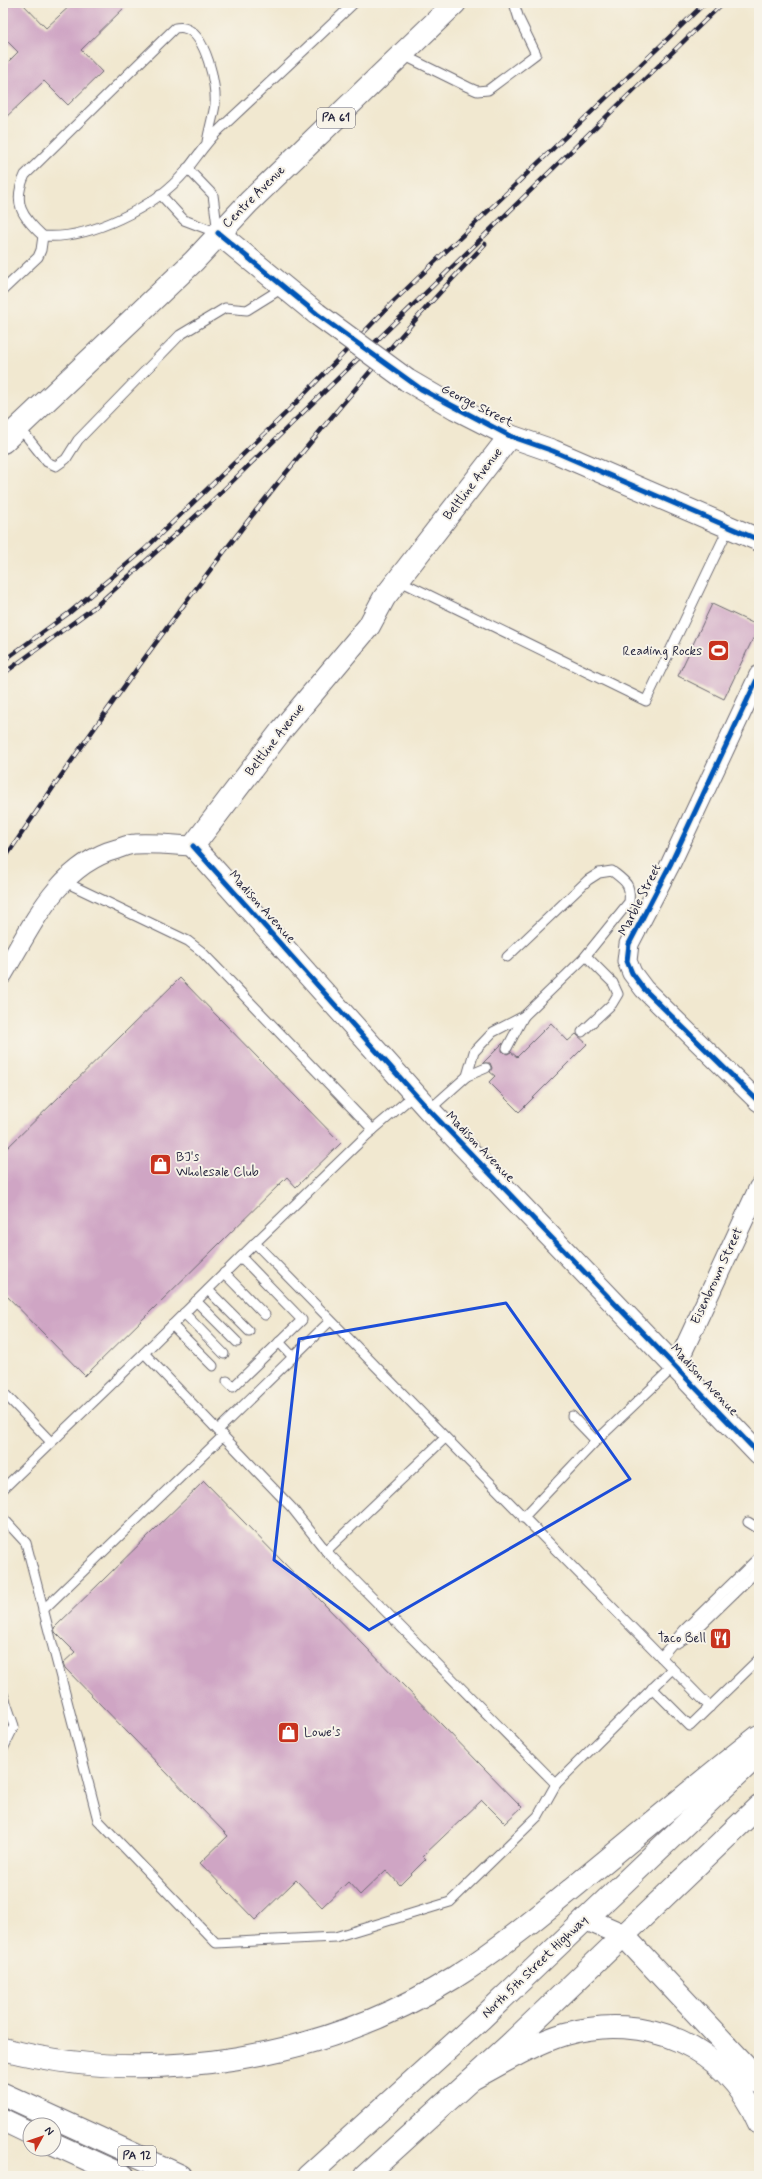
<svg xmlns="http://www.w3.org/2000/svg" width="762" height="2179" font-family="Mynerve,sans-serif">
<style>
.building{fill:#cfa5c4}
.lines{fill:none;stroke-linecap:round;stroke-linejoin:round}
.lane-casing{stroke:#6a676f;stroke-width:11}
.street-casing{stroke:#6a676f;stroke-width:21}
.secondary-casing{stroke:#6a676f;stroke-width:24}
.primary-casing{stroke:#6a676f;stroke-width:24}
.highway-casing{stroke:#6a676f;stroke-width:24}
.lane{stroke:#fff;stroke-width:9}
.street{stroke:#fff;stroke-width:19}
.secondary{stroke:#fff;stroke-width:22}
.primary{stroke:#fff;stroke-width:22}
.highway{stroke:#fff;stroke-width:22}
.rail-casing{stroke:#22223b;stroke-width:4.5}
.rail{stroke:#f7f3e8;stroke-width:3;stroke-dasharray:9;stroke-linecap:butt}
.secondary-bridge-casing{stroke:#6a676f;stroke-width:24;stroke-linecap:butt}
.secondary-bridge{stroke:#fff;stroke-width:22}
.cycleway-casing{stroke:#f7f3e8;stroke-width:8}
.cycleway{stroke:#0057b8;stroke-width:5}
.marked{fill:none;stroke:#1d4ed8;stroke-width:3;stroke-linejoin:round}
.labels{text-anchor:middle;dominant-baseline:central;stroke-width:4;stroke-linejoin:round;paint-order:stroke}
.shield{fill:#f7f3e8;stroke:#62616f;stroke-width:1}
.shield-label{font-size:12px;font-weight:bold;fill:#22223b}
.street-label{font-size:13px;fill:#22223b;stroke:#f7f3e8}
.poi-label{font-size:13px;fill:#22223b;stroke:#f7f3e8;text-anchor:end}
</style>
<rect width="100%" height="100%" fill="#f7f3e8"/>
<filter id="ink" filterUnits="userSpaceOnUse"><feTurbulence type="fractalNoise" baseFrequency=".025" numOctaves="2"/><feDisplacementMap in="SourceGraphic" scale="8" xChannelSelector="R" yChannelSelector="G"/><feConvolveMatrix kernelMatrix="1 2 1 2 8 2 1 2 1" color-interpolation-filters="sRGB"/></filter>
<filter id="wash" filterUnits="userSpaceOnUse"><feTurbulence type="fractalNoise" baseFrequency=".012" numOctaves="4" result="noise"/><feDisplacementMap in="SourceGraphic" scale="16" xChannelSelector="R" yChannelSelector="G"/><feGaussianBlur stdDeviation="0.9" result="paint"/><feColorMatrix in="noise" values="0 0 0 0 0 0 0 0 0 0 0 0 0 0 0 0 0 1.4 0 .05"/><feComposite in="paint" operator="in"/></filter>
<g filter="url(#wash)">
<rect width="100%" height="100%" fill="#f1e8d0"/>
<g id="blocks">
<g class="building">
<polygon points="3,3 22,3 46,28 73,3 129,3 81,50 102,72 68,105 44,81 3,120 3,67 18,52 3,37"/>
<polygon points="712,604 759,626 724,699 678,676"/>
<polygon points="180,978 341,1143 296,1187 287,1177 85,1376 3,1292 3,1152"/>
<polygon points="551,1023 568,1041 576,1034 587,1044 519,1112 489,1082 495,1076 490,1072 492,1068 490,1063 483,1063 503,1043 502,1051 507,1054 511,1052 517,1057"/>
<polygon points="204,1481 522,1807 505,1823 482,1800 423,1856 426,1859 400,1885 386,1870 360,1895 348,1882 322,1907 296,1880 255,1920 200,1863 228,1836 65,1668 63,1663 75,1652 55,1632 54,1628"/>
</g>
</g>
</g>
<g filter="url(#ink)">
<use href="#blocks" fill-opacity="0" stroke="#6a676f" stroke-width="1"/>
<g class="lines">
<defs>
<g id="lane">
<polyline points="403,55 468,87 477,91 488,90 536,54 519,19 514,3"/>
<path d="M207,142C209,130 213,117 215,105C217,86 206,33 184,28C181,27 177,28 175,28L25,175C12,203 22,217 43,236C89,240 155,207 185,172C197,157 207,141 221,128C266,86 310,45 354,3"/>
<polyline points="160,194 184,220 218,233 213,195 187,168"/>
<polyline points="3,290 38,257 41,250 43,236"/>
<polyline points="20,428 47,462 56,466 66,459 78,440 180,335 225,308 247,310 284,287"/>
<polyline points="398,580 646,701 729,527"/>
<polyline points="63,881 188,941 201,951 373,1130"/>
<polyline points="582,1032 612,1004 618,994 613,983 586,956"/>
<polyline points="507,1048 524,1016"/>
<path d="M467,1076L474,1052L493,1032L524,1016L583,959L629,902C631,884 626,882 612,871L599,873L588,880L507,957"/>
<polyline points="415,1094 367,1135 255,1243 710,1707"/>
<polyline points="429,1110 467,1076 486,1068"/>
<polyline points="255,1243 144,1353 292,1508 326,1551 556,1784 672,1669"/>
<polyline points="224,1273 265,1315"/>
<polyline points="208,1290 249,1331"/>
<polyline points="196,1301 237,1342"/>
<polyline points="184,1313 224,1354"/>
<polyline points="172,1325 213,1366"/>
<polyline points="279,1342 293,1357"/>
<polyline points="227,1381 233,1387 302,1320 241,1257"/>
<polyline points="3,1392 51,1442"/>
<polyline points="572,1416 596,1441"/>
<polyline points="218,1430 330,1321"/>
<polyline points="3,1489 144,1353"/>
<polyline points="3,1518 26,1543 98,1820 216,1943 335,1937 450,1902 538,1816 556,1784"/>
<polyline points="523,1518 596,1441 675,1366"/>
<polyline points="748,1522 759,1529"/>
<polyline points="326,1551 445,1438"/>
<polyline points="43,1610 223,1436"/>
<polyline points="677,1643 691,1635 759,1569"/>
<polyline points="661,1657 684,1630 759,1557"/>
<polyline points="652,1688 690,1726 759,1659"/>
<polyline points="3,1694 14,1726 3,1749"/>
</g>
<g id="street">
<polyline points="759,675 671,863 629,944 627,961 632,973 644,989 759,1102"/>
<path d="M3,974C32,926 58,865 117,849C123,847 129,844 135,844C154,843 174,845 193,846"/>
<polyline points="676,1366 759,1187"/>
</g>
<g id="secondary">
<polyline points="218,233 317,314"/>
<polyline points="407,380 455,408 510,436 553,451 759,540"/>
<polyline points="510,436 384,598 369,626 281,731 193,846 429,1110 759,1454"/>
</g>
<g id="primary">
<polyline points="3,442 194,261 249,202 455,3"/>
<polyline points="586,1919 623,1935"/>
<polyline points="308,2176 482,2018 759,1754"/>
<polyline points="365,2176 508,2046 759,1806"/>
</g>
<g id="highway">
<polyline points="623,1935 744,2064 759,2082"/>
<path d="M3,2049C153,2088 324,2059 455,1977C499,1949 539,1916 579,1883C639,1834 698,1784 759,1736"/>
<path d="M472,2079C502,2063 532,2044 565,2034C645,2011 725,2045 759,2123"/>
<polyline points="3,2094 181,2176"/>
<polyline points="3,2120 30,2133"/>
<polyline points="54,2144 124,2176"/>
</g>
</defs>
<use href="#lane" class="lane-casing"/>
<use href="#street" class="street-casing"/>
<use href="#secondary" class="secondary-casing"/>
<use href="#primary" class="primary-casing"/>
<use href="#highway" class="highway-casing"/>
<use href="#lane" class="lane"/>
<use href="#street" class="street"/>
<use href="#secondary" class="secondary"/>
<use href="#primary" class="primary"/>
<use href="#highway" class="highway"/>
<defs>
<g id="rail">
<polyline points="3,661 69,613 144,550 288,411 394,301 705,3"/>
<polyline points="3,674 96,606 208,505 723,3"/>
<path d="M3,861C149,644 305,434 485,244"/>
</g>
</defs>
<use href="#rail" class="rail-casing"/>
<use href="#rail" class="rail"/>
<defs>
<polyline id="secondary-bridge" points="317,314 407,380"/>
</defs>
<use href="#secondary-bridge" class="secondary-bridge-casing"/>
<use href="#secondary-bridge" class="secondary-bridge"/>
<defs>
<g id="cycleway">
<polyline points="218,233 317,314 421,389 510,436 553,451 759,540"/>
<polyline points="759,675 671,863 629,944 627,961 632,973 644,989 759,1102"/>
<polyline points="193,846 429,1110 759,1454"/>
</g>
</defs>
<use href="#cycleway" class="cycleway-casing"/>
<use href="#cycleway" class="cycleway"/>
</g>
</g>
<path class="marked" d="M506,1303L630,1479L369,1630L274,1560L299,1339Z"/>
<defs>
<symbol id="stadium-square" viewBox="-11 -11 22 22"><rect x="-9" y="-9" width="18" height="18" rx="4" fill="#c8321e" stroke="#f7f3e8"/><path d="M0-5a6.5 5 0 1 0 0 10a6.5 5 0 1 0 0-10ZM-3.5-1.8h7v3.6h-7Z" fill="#fff"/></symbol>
<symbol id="shop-square" viewBox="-11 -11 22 22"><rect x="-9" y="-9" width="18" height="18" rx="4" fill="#c8321e" stroke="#f7f3e8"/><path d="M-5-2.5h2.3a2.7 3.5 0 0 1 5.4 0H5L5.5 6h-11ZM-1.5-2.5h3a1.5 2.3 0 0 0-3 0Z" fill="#fff"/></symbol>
<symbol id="restaurant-square" viewBox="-11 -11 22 22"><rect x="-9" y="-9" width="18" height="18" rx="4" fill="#c8321e" stroke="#f7f3e8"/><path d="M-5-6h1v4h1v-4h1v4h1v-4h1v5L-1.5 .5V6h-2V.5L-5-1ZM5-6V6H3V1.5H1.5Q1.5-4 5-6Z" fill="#fff"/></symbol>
</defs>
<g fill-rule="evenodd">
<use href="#stadium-square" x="706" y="638" width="25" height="25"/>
<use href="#shop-square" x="148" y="1152" width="25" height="25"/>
<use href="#restaurant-square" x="708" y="1626" width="25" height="25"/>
<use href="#shop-square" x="276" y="1720" width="25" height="25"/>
</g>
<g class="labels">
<g class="shield">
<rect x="317" y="108" width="38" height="20" rx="3"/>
<rect x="118" y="2146" width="38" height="20" rx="3"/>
</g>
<g class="shield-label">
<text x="336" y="118">PA 61</text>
<text x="137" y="2156">PA 12</text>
</g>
<g class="street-label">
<text transform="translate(254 197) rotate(-45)">Centre Avenue</text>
<text transform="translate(477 406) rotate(27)">George Street</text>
<text transform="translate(473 484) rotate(-52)">Beltline Avenue</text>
<text transform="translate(275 740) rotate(-52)">Beltline Avenue</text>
<text transform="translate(640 900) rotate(-63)">Marble Street</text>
<text transform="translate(262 907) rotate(48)">Madison Avenue</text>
<text transform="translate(480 1147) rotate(46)">Madison Avenue</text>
<text transform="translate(717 1276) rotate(-65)">Eisenbrown Street</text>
<text transform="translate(704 1380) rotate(47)">Madison Avenue</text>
<text transform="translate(535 1967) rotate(-44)">North 5th Street Highway</text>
</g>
<g class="poi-label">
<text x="702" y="651">Reading Rocks</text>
<text x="176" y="1157" text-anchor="start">BJ's<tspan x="176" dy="15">Wholesale Club</tspan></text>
<text x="706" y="1638">Taco Bell</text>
<text x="304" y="1732" text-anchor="start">Lowe's</text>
</g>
</g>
<rect width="762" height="2179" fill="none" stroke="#f7f3e8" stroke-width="16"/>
<g transform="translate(42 2137) rotate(50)"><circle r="19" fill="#f7f3e8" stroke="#a29fa3"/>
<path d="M0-3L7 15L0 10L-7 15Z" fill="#c8321e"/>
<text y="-6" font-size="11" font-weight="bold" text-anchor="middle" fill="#22223b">N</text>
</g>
</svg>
